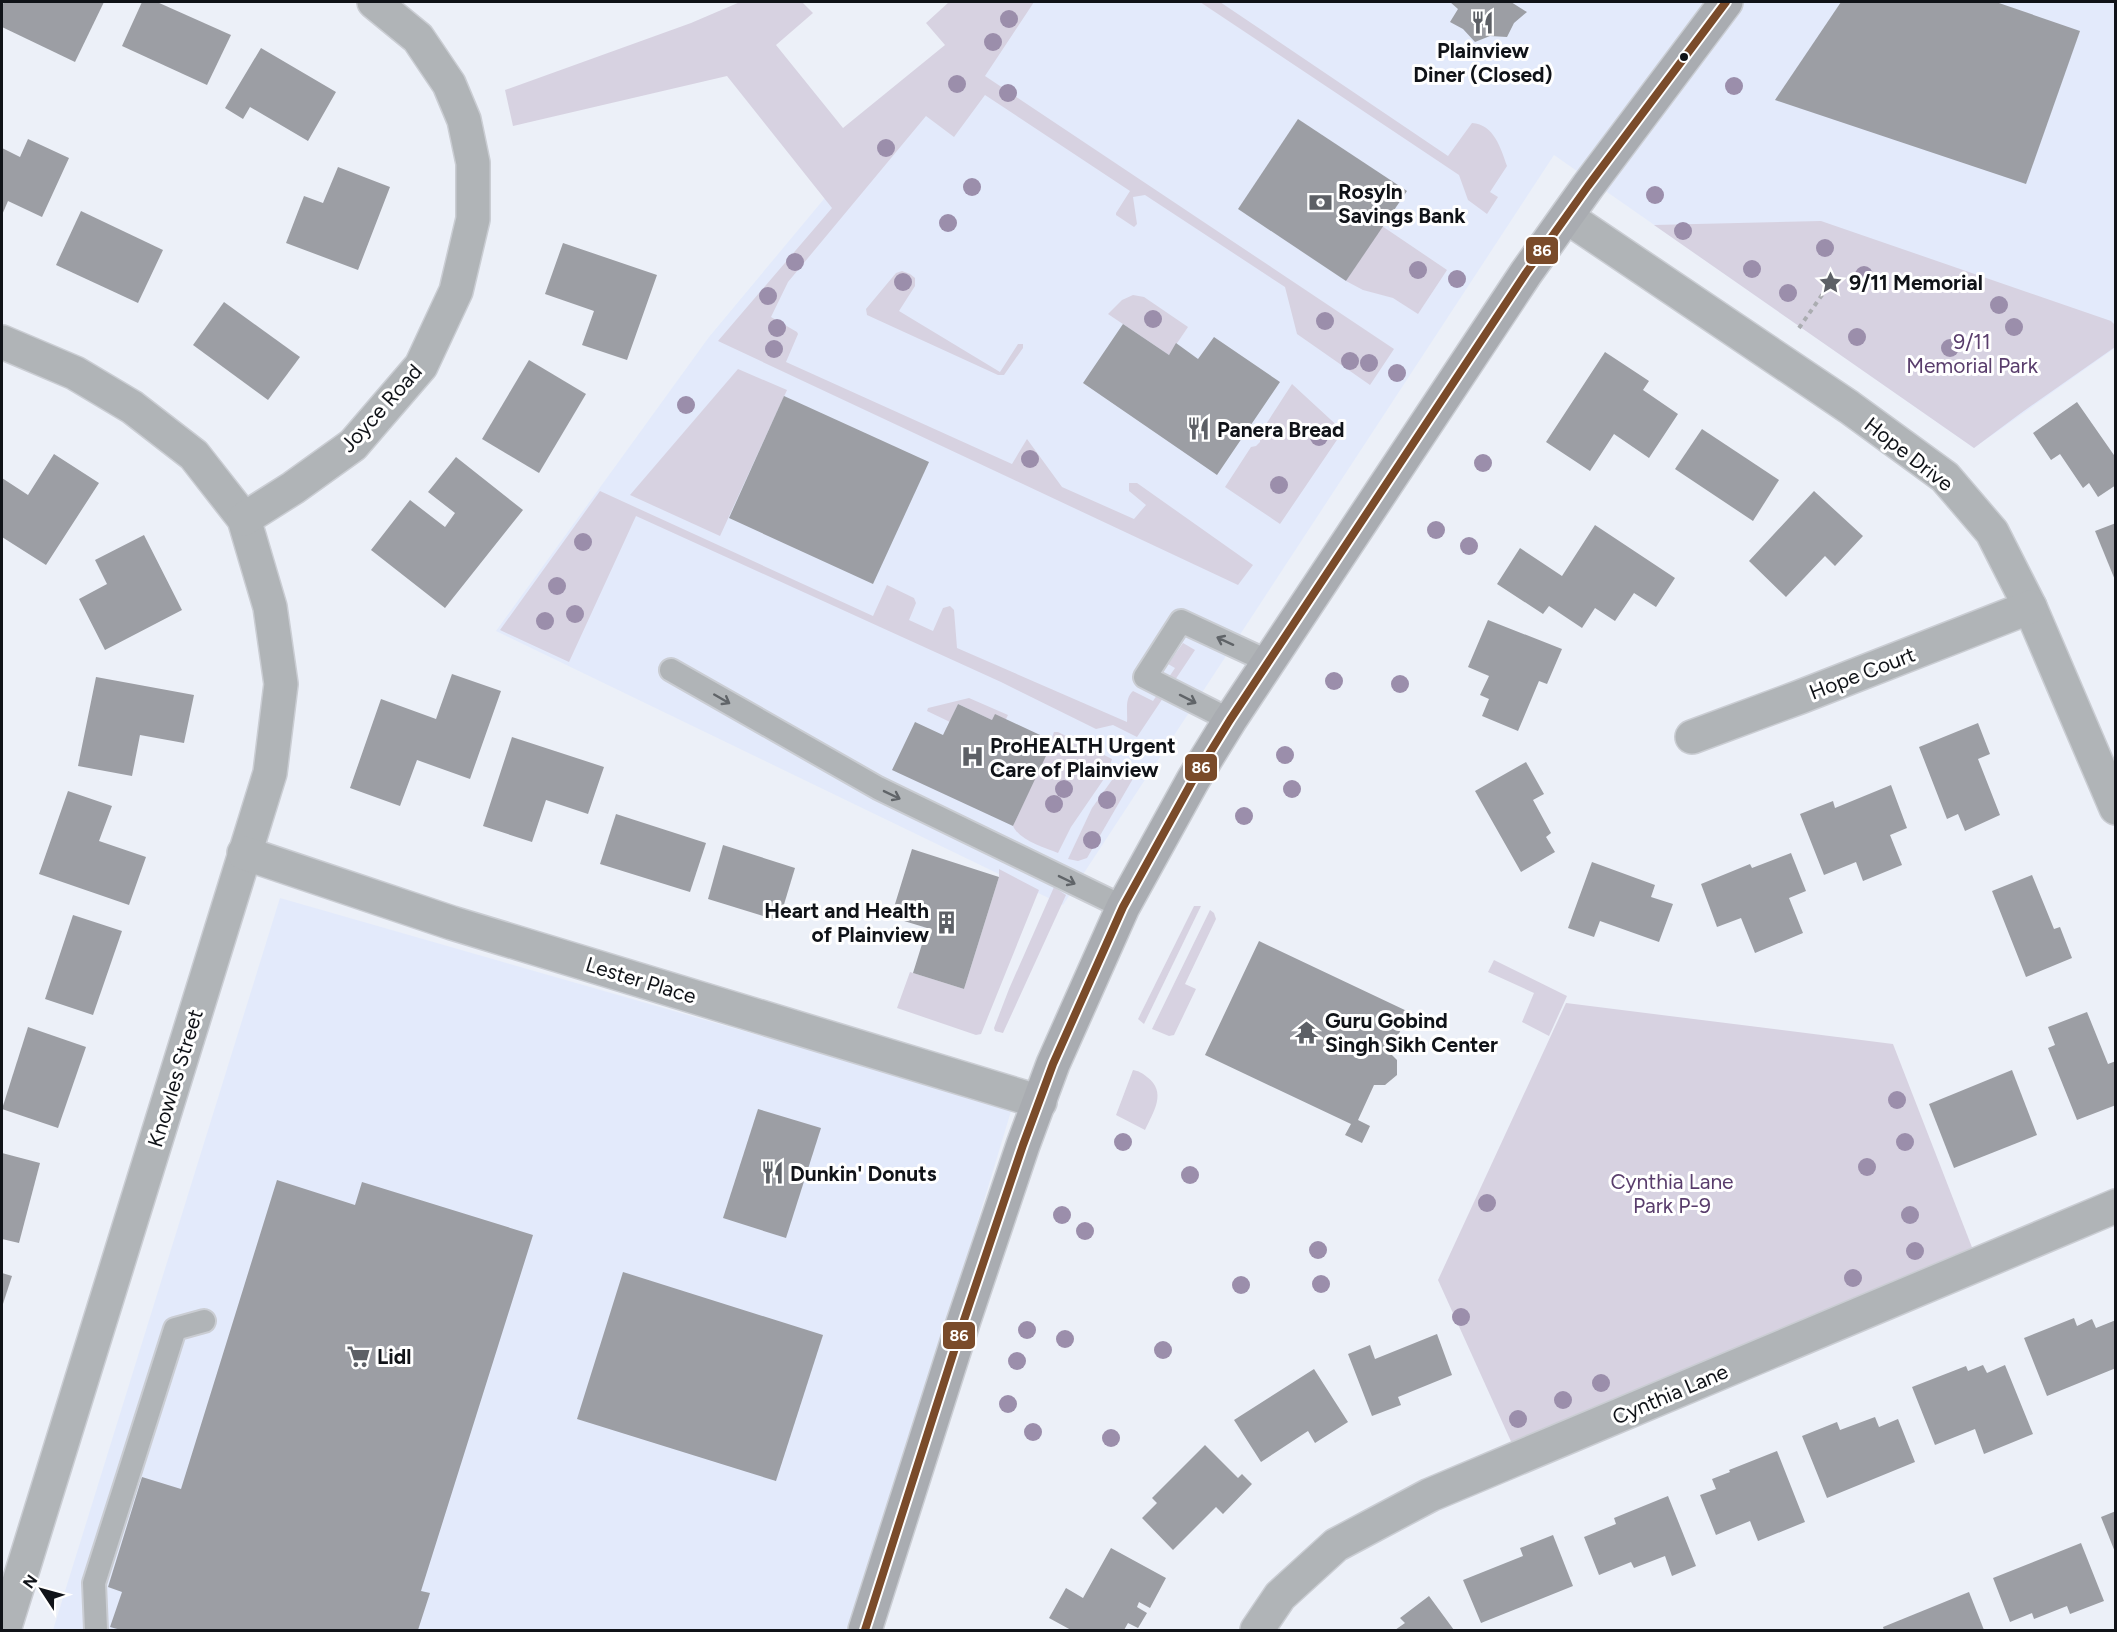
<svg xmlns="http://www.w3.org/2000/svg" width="2117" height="1632" font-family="Figtree,sans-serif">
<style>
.built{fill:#e3eafb}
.green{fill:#d7d2e1}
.building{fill:#9c9ea4}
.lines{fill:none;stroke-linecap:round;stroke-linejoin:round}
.lane-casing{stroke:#cacdd3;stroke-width:26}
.street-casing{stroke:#cacdd3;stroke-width:36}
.primary-casing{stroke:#cacdd3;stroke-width:36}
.path{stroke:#abadb1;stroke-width:4;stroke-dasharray:4.5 4.5;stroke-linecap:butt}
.lane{stroke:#b0b4b7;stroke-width:22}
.street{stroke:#b0b4b7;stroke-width:33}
.primary{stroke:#a9acb1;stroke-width:33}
.bus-1-casing{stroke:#fff;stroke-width:12}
.bus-1{stroke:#7a4b2a;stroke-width:8}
.tree{fill:#9b8eab}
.oneway{stroke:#606468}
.bus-dot{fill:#101318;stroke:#fff;stroke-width:2}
.labels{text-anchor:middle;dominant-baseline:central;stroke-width:6;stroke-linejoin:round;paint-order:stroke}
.poi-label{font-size:21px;font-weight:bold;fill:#101318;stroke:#fff;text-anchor:start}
.park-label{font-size:21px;fill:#593d6c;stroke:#fff}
.street-label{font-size:21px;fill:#101318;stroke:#fff}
.line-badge{stroke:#fff;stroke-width:2}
.badge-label{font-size:16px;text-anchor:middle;font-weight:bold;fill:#fff}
</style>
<rect width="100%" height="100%" fill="#ecf0f8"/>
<g class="built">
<polygon points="988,2 2115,2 2115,348 1974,448 1554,155 1063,905 496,631 709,337"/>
<polygon points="280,898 1012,1108 854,1630 53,1630"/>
</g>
<g class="green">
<polygon points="740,2 802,2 813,13 776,45 843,128 945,45 926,23 949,2 1034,2 985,76 1394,349 1370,385 1297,334 1285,287 1145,195 1133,197 1137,224 1134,227 1116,215 1116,213 1130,191 985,95 954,137 926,116 788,282 771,317 797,332 798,334 786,362 1012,464 1027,439 1062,487 1134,519 1146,505 1129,491 1129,483 1137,483 1253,565 1238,585 718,341 832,208 727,76 513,126 505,90 691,23"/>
<path d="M1200,2H1220L1448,156L1472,123C1494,124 1501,149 1507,166L1490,192L1498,197L1487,214L1468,200L1459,175Z"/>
<polygon points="1821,221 2111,321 2115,325 2115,347 2021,413 1974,448 1654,225"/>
<polygon points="1382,226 1447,270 1418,314 1393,298 1363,290 1346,281"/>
<polygon points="902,271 910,274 915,278 915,286 899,311 1000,372 1018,344 1023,344 1023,348 1004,375 998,375 867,315 866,309 896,273"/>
<polygon points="1133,295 1144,297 1188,327 1169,355 1108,314 1122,300"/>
<polygon points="738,369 787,390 720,536 630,495"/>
<polygon points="1292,384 1343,431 1280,524 1225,487 1251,447 1256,446 1260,442 1261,432"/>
<path d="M600,491L873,616L887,585L914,598L916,603L909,620L933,631L943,608L950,606L954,610L957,648L1127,722C1128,712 1124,699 1133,691L1153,701L1175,668L1168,664L1183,643L1195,650L1137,737L1113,725L1096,729L1001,682L636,516L569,662L500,630Z"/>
<polygon points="969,698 1008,715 1006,719 992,720 958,704 950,722 927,711 928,708"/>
<path d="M1054,732H1058L1112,759L1108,773L1071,827L1058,853C1044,847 1020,841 1013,826L1052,741L1051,740Z"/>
<polygon points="1125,765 1138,770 1087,858 1078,861 1068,859 1092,808 1112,780"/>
<polygon points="999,869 1039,890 981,1034 976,1035 897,1008 910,972 964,989 999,877"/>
<polygon points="1054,887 1066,895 1003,1033 995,1031 994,1028 1009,989"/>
<polygon points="1194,906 1201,906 1144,1024 1138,1019"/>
<polygon points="1210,910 1214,913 1216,919 1185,984 1196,989 1174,1035 1169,1036 1152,1029"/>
<polygon points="1494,960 1567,996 1549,1036 1522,1022 1534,993 1488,972"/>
<polygon points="1566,1003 1893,1044 1975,1255 1514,1448 1438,1280"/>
<path d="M1133,1070C1139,1071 1142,1073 1147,1077C1167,1092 1154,1111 1145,1130L1116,1115Z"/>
</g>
<g class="building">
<polygon points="4,2 104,2 75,62 2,27 2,6"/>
<polygon points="142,2 157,2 231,35 207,85 122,46"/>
<polygon points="1450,2 1511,2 1527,12 1514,23 1507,37 1490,36 1475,42 1463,29 1450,22 1458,9"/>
<polygon points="1841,2 1996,2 2080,31 2026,184 1775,100"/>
<polygon points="261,48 336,92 308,141 250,107 243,119 225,108"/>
<polygon points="1298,119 1407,191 1346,281 1238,209"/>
<polygon points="28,139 69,158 42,217 8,201 2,215 2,148 20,157"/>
<polygon points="338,167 390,187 358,270 286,243 304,196 323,203"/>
<polygon points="81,211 163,250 138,303 56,265"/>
<polygon points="563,243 657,275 627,360 582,345 594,311 545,294"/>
<polygon points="224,302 300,357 268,400 193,345"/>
<polygon points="1123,324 1169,355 1176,343 1198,359 1214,337 1280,382 1217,475 1083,383"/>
<polygon points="1605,352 1649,381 1643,390 1678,414 1649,458 1614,434 1590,471 1546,442"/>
<polygon points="529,360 586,394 539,473 482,439"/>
<polygon points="784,396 929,462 873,584 729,518"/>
<polygon points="2077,402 2116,458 2116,485 2098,497 2089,483 2083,488 2060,454 2051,460 2033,433"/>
<polygon points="1702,429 1779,480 1753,521 1675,469"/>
<polygon points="54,454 99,483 46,565 2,537 2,478 28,495"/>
<polygon points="456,457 523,510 445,608 371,550 410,500 445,527 455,513 428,492"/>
<polygon points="1814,491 1863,536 1835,566 1825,556 1786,597 1749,561"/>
<polygon points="2116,523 2116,580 2115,580 2095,531"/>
<polygon points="1595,525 1675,578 1656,607 1634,593 1615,621 1595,608 1582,628 1549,606 1543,614 1497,584 1520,548 1562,576"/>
<polygon points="144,535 182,610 105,650 79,599 107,584 95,560"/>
<polygon points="1488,620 1562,649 1547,684 1539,681 1518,731 1482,716 1489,699 1480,695 1489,676 1468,667"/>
<polygon points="452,674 501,691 470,779 417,760 400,806 350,788 381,699 436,719"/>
<polygon points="96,677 194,695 184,743 140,735 132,776 78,766"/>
<polygon points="958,704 992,720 995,714 1053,741 1013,826 892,770 915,722 943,735"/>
<polygon points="1978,723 1990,754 1978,759 2000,815 1965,831 1958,814 1947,819 1919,747"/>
<polygon points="512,737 604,767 588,814 546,800 532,842 483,826"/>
<polygon points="1526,762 1544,794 1533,800 1551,833 1546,837 1555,852 1521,872 1475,791"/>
<polygon points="1891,785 1907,828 1890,835 1902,865 1863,881 1856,862 1824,875 1800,814 1833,801 1835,808"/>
<polygon points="68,791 112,806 99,841 146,857 129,905 39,874"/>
<polygon points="616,814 706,843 690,892 600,864"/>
<polygon points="723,845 795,868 779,921 708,899"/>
<polygon points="912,849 999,877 964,989 913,973 927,928 891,917"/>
<polygon points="1791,853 1806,891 1789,898 1803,933 1755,953 1741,918 1717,927 1701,884 1750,864 1752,868"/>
<polygon points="1592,862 1655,885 1651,897 1673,904 1659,942 1600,921 1594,937 1568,928"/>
<polygon points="2032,875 2054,929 2060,927 2072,958 2026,977 1992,891"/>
<polygon points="73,915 122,931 93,1015 45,999"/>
<polygon points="1259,941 1409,1012 1390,1053 1397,1060 1397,1075 1385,1085 1374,1085 1358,1120 1370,1126 1362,1143 1345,1135 1351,1124 1205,1055"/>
<polygon points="2087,1012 2108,1064 2116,1061 2116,1105 2077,1120 2048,1048 2055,1045 2048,1027"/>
<polygon points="28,1027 86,1047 58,1128 2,1109"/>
<polygon points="2012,1070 2037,1135 1954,1168 1929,1104"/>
<polygon points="758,1109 821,1128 786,1238 723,1218"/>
<polygon points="2,1153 40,1163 19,1243 2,1239"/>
<polygon points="277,1180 355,1205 362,1182 533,1235 421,1591 430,1593 418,1630 121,1630 110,1627 122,1592 108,1587 142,1477 181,1489"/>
<polygon points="623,1272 823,1335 776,1481 577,1419"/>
<polygon points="2,1273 12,1276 2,1307"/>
<polygon points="2074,1318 2077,1326 2092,1319 2096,1328 2116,1320 2116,1368 2047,1396 2024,1338"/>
<polygon points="1437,1334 1452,1375 1398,1397 1401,1405 1372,1416 1348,1354 1370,1345 1375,1359"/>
<polygon points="1983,1365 1987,1373 2005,1365 2033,1434 1984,1454 1975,1429 1935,1445 1912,1387 1966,1366 1968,1371"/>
<polygon points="1314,1369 1348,1422 1315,1443 1308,1431 1261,1462 1234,1420"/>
<polygon points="1875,1417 1879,1427 1898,1419 1915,1462 1827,1498 1802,1436 1837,1422 1840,1430"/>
<polygon points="1205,1445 1238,1478 1242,1474 1252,1484 1223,1514 1216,1507 1173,1550 1142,1518 1157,1503 1152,1498"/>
<polygon points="1777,1451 1805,1522 1758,1541 1750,1521 1716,1535 1700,1495 1716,1489 1712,1479 1730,1472 1729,1470"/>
<polygon points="1668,1496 1696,1566 1672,1576 1665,1556 1634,1568 1631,1562 1599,1575 1584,1537 1616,1524 1614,1518"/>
<polygon points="2116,1511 2116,1552 2115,1552 2101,1517"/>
<polygon points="1553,1535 1573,1586 1481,1623 1463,1580 1523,1556 1520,1548"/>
<polygon points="2081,1543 2104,1601 2070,1614 2067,1606 2034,1619 2032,1613 2010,1622 1993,1578"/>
<polygon points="1111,1548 1166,1578 1150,1608 1139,1602 1137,1607 1147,1613 1138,1628 1128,1623 1124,1630 1071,1630 1049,1618 1066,1588 1083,1598"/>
<polygon points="1969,1592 1984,1630 1884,1630 1883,1627"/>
<polygon points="1429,1596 1454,1630 1395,1630 1405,1623 1400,1618"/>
</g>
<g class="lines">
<defs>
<g id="lane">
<polyline points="671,670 878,788 1123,907"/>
<polyline points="1230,720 1145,677 1181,621 1269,662"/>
<polyline points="96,1630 94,1583 175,1329 204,1321"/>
</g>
<g id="street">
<polyline points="1567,217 1849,407 1945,477 1992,532 2030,607 2116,808"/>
<polyline points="2,342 75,373 132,407 194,455 244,519 270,607 281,684 270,773 4,1630"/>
<polyline points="244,519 293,488 353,445 421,366 456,291 473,219 473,163 464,120 449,84 418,38 374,2"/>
<polyline points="1692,737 1800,697 2030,607"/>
<polyline points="244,853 452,923 1040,1102"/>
<polyline points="1257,1630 1280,1596 1336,1545 1430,1495 2116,1206"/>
</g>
<polyline id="primary" points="865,1630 963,1323 1023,1145 1053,1064 1123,907 1193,780 1230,720 1526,273 1588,186 1726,2"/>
</defs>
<use href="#lane" class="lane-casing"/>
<use href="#street" class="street-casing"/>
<use href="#primary" class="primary-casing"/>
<polyline class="path" points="1799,328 1831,282"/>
<use href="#lane" class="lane"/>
<use href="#street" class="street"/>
<use href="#primary" class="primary"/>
<defs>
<polyline id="bus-1" points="865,1630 963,1323 1023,1145 1053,1064 1123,907 1193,780 1230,720 1526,273 1588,186 1726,2"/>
</defs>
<use href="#bus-1" class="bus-1-casing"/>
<use href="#bus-1" class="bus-1"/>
</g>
<g class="tree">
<circle cx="1009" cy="19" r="9"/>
<circle cx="993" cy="42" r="9"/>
<circle cx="957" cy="84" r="9"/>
<circle cx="1734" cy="86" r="9"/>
<circle cx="1008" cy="93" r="9"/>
<circle cx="886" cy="148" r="9"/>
<circle cx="972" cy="187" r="9"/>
<circle cx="1655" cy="195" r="9"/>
<circle cx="948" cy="223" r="9"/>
<circle cx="1683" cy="231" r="9"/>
<circle cx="1825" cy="248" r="9"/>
<circle cx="795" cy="262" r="9"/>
<circle cx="1752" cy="269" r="9"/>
<circle cx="1418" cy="270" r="9"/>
<circle cx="1864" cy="275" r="9"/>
<circle cx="1457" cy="279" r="9"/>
<circle cx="903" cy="282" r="9"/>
<circle cx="1788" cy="293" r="9"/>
<circle cx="768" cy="296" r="9"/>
<circle cx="1999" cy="305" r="9"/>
<circle cx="1153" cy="319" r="9"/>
<circle cx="1325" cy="321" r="9"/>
<circle cx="2014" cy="327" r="9"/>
<circle cx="777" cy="328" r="9"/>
<circle cx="1857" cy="337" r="9"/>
<circle cx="1950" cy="348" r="9"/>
<circle cx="774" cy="349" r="9"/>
<circle cx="1350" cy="361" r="9"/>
<circle cx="1369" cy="363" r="9"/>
<circle cx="1397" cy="373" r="9"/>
<circle cx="686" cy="405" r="9"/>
<circle cx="1319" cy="437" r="9"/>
<circle cx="1030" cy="459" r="9"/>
<circle cx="1483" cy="463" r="9"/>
<circle cx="1279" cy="485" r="9"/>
<circle cx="1436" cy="530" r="9"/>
<circle cx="583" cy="542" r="9"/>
<circle cx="1469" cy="546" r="9"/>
<circle cx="557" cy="586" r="9"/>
<circle cx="575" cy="614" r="9"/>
<circle cx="545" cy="621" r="9"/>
<circle cx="1334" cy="681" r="9"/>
<circle cx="1400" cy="684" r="9"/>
<circle cx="1285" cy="755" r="9"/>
<circle cx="1064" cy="789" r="9"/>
<circle cx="1292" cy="789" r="9"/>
<circle cx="1107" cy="800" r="9"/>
<circle cx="1054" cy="804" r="9"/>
<circle cx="1244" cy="816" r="9"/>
<circle cx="1092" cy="840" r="9"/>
<circle cx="1897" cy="1100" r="9"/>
<circle cx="1123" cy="1142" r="9"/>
<circle cx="1905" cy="1142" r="9"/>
<circle cx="1867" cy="1167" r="9"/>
<circle cx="1190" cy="1175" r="9"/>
<circle cx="1487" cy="1203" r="9"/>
<circle cx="1062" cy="1215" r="9"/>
<circle cx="1910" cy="1215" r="9"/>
<circle cx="1085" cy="1231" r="9"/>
<circle cx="1318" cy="1250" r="9"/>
<circle cx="1915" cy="1251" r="9"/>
<circle cx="1853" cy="1278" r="9"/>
<circle cx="1321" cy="1284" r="9"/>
<circle cx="1241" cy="1285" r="9"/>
<circle cx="1461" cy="1317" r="9"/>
<circle cx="1027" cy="1330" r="9"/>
<circle cx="1065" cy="1339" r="9"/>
<circle cx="1163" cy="1350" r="9"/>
<circle cx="1017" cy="1361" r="9"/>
<circle cx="1601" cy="1383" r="9"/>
<circle cx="1563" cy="1400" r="9"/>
<circle cx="1008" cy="1404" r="9"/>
<circle cx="1518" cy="1419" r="9"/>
<circle cx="1033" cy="1432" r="9"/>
<circle cx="1111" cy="1438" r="9"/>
</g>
<defs><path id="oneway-shaft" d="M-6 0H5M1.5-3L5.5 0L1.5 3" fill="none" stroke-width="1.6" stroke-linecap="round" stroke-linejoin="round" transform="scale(1.5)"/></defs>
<g class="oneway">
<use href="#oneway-shaft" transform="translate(1225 641) rotate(-155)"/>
<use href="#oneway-shaft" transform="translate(722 699) rotate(30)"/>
<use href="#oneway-shaft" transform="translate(1188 699) rotate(27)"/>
<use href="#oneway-shaft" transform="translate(892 795) rotate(26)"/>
<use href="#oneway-shaft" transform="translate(1067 880) rotate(26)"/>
</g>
<defs>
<symbol id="restaurant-bare" viewBox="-9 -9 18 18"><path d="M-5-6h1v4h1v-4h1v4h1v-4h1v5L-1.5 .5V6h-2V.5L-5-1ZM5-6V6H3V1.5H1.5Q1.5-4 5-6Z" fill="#5d6066" stroke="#fff" stroke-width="2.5" paint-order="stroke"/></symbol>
<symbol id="bank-bare" viewBox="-9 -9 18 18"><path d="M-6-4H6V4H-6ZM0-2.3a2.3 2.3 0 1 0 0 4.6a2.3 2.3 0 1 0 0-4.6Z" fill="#5d6066" stroke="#fff" stroke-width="2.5" paint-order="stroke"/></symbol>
<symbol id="sight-bare" viewBox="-9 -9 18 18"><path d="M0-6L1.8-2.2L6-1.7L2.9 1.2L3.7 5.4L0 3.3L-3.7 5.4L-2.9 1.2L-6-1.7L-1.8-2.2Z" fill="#5d6066" stroke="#fff" stroke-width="2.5" paint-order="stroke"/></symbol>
<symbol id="hospital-bare" viewBox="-9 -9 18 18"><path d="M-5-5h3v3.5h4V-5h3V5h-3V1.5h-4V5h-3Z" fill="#5d6066" stroke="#fff" stroke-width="2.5" paint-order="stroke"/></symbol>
<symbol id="building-bare" viewBox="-9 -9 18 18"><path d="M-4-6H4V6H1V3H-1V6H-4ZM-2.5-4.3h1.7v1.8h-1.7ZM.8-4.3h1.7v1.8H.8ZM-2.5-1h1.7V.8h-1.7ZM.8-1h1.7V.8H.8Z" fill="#5d6066" stroke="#fff" stroke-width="2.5" paint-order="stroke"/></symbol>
<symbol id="temple-bare" viewBox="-9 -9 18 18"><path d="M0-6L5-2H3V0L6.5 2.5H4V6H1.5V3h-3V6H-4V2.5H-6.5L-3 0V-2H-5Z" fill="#5d6066" stroke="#fff" stroke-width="2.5" paint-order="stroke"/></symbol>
<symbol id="supermarket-bare" viewBox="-9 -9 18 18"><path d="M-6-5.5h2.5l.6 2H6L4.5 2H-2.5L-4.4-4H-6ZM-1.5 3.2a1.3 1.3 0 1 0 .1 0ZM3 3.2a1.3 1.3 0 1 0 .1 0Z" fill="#5d6066" stroke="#fff" stroke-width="2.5" paint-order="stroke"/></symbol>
</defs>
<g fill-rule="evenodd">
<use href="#restaurant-bare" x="1466" y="6" width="33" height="33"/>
<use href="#bank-bare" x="1304" y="186" width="33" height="33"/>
<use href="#sight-bare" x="1814" y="266" width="33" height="33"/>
<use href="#restaurant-bare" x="1182" y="412" width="33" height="33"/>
<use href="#hospital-bare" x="956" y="740" width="33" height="33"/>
<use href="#building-bare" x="930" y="906" width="33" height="33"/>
<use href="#temple-bare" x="1290" y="1016" width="33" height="33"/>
<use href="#restaurant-bare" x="756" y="1156" width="33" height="33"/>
<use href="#supermarket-bare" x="342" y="1340" width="33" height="33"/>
</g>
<circle class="bus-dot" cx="1684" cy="57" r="5"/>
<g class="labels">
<g class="poi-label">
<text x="1483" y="50" text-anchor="middle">Plainview<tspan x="1483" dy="24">Diner (Closed)</tspan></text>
<text x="1338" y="191">Rosyln<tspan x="1338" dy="24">Savings Bank</tspan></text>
<text x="1849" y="282">9/11 Memorial</text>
<text x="1217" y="429">Panera Bread</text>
<text x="990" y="745">ProHEALTH Urgent<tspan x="990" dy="24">Care of Plainview</tspan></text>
<text x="929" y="910" text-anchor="end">Heart and Health<tspan x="929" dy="24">of Plainview</tspan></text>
<text x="1325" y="1020">Guru Gobind<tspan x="1325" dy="24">Singh Sikh Center</tspan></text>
<text x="790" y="1173">Dunkin' Donuts</text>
<text x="377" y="1356">Lidl</text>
</g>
<g class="park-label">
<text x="1972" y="341">9/11<tspan x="1972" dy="24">Memorial Park</tspan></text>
<text x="1672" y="1181">Cynthia Lane<tspan x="1672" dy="24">Park P-9</tspan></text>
</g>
<g class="street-label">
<text transform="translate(381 408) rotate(-48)">Joyce Road</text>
<text transform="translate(1909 454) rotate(38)">Hope Drive</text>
<text transform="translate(1862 673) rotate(-21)">Hope Court</text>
<text transform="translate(641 980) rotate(17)">Lester Place</text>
<text transform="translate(175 1078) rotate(-73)">Knowles Street</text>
<text transform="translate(1670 1394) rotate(-23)">Cynthia Lane</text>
</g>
</g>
<g class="line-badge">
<rect x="1525" y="236" width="34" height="29" rx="6" fill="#7a4b2a"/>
<rect x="1184" y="753" width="34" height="29" rx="6" fill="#7a4b2a"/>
<rect x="942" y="1321" width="34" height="29" rx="6" fill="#7a4b2a"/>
</g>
<g class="badge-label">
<text x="1542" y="256">86</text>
<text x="1201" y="773">86</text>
<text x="959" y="1341">86</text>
</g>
<rect width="2117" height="1632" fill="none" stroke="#101318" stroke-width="6"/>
<g transform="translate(42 1590) rotate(306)" stroke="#ffffff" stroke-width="4.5" paint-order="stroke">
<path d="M0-4.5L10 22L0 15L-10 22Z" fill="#101318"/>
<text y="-9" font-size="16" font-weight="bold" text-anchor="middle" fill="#101318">N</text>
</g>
</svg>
